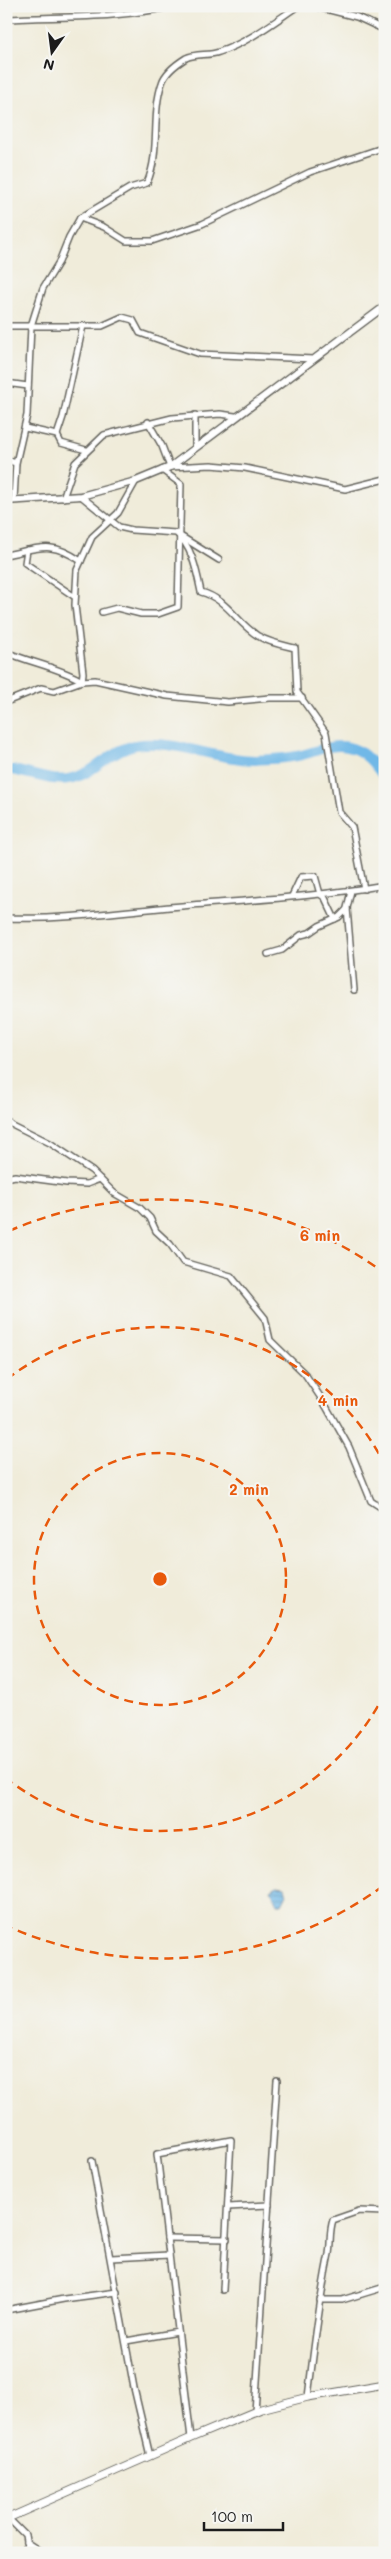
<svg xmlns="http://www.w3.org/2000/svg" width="391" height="2559" font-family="Mali,sans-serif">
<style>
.water{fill:url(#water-rules);stroke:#466a82}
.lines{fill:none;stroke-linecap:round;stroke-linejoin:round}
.river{stroke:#6fb8e7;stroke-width:10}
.minor-casing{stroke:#66655e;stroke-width:8}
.tertiary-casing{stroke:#66655e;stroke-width:9}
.secondary-casing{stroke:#66655e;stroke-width:9}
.minor{stroke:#fff;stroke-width:5}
.tertiary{stroke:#fff;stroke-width:6}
.secondary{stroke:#fff;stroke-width:7}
.ring{fill:none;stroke:#e8590c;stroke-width:2.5;stroke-dasharray:9 6}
.centre{fill:#e8590c;stroke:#f6f6f2;stroke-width:2.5}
.ring-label{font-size:15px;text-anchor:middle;font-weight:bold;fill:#e8590c;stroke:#f6f6f2;stroke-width:4;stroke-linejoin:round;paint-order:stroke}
</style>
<defs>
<pattern id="water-rules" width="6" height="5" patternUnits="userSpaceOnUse" patternTransform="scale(1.25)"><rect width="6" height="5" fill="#6fb8e7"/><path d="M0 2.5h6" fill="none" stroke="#5a95ba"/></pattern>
</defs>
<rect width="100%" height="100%" fill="#f6f6f2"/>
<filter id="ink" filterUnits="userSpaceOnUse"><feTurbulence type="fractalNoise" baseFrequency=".02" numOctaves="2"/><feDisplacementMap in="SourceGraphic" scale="10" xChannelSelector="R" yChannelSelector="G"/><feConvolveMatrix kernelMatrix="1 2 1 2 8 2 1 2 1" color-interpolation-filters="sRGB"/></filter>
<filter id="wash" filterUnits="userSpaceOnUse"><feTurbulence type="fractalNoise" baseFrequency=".0096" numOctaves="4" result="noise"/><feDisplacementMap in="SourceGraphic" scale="20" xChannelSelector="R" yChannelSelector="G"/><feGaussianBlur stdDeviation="1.12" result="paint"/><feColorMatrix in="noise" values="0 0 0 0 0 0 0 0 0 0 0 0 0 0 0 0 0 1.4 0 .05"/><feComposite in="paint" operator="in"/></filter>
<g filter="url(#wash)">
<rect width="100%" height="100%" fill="#f0ecda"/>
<polygon class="water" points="277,1886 285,1887 287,1894 282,1904 277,1904 271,1890"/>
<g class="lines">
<path class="river" d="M6,771L12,770C30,773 51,782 68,779C97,775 110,746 143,744C177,741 218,760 255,760C269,759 283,759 297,756C314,753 330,743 348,747C364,750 376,766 385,779"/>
</g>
</g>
<g filter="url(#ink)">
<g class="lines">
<defs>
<g id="minor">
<polyline points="314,6 357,17 385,30"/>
<path d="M6,19C64,16 117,19 173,6"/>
<polyline points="80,218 104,227 126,241 152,241 202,224 310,172 385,147"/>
<polyline points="6,326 102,326 122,317 133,320 140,333 200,354 313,359"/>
<polyline points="6,383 28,386"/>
<polyline points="195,415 195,447"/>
<polyline points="148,422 162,446 170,467 211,465 245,468 345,489 385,479"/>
<polyline points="25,428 57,435 61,443 86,450"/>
<polyline points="57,435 63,417 83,326"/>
<polyline points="6,460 16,463"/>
<path d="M81,496L119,527L132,530L176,533C192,545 197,573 201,592C227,599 236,622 258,636C270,643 282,645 295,648L297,692L326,733L339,812L352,827L364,889"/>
<polyline points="63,498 75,463 104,435 172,418 220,414 235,416"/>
<path d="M14,500L16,463L27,415L31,326L43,288L59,262L69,237L80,218L130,188L147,183C161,151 151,115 162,83C165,73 178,63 186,58C196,53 209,56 219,52C247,43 274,22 298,6"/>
<polyline points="182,537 219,560"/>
<polyline points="27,550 25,563 75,597"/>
<path d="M6,555C39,548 51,540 81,561"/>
<polyline points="102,612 117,608 141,614 158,614 178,607 181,484 162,470"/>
<path d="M6,652C31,663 58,667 82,681L83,673L75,605L77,570L92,537L118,513L136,481"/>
<polyline points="6,702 41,688 54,691 82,681 95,680 167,696 228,702 270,698 302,698"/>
<polyline points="351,891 347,908 354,990"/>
<polyline points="292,896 301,877 315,876 320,894 325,898 335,919"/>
<path d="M6,918C69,920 130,910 192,905C256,900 321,896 385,885"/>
<polyline points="268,954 282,950 301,935 309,933 319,926 339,917 347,909"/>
<polyline points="6,1121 50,1143 92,1171 114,1193 140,1208 150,1218 156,1231 170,1244 183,1262 231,1276 265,1318 270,1340 305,1374 323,1401 349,1447 371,1501 385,1510"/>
<polyline points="6,1178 15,1176 67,1183 87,1184 100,1179"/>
<polyline points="92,2161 134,2388 150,2456"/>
<polyline points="228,2207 269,2205"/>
<polyline points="167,2238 227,2239"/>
<polyline points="111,2258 169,2255"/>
<polyline points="320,2300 342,2300 385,2287"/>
<polyline points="6,2310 64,2299 117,2292"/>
<polyline points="126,2341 178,2332"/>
<path d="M308,2397C314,2349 319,2301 329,2254C331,2242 329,2232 333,2220L359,2211L385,2212"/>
<polyline points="255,2412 277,2081"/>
<polyline points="191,2438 157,2154 231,2140 223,2290"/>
<polyline points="8,2518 25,2535 28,2553"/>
<polyline points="26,2542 43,2553"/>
</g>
<polyline id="tertiary" points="6,501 81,496 136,481 170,467 385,306"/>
<polyline id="secondary" points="6,2519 191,2438 261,2409 308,2397 385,2384"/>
</defs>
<use href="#minor" class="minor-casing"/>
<use href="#tertiary" class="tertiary-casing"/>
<use href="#secondary" class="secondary-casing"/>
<use href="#minor" class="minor"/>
<use href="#tertiary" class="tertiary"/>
<use href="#secondary" class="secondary"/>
</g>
</g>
<g class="ring">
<circle cx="160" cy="1579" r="126"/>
<path d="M385 1693A252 252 0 0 1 7 1779M7 1379A252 252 0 0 1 385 1465"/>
<path d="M383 1886A379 379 0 0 1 9 1927M9 1231A379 379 0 0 1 383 1272"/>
</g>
<circle cx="160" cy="1579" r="8" class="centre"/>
<g class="ring-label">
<text x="320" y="1241">6 min</text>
<text x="338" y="1406">4 min</text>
<text x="249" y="1495">2 min</text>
</g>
<rect width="391" height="2559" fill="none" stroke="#f6f6f2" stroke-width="25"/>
<g transform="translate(52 52) rotate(194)" stroke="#f6f6f2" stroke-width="4" paint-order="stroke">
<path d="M0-4L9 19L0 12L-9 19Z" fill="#1c1c1c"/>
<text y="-8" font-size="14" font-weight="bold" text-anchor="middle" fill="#1c1c1c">N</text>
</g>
<path d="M204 2522v8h79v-8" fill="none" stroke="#1c1c1c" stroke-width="2.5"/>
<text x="211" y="2522" font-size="15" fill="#1c1c1c" stroke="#f6f6f2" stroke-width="4" paint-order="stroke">100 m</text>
</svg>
